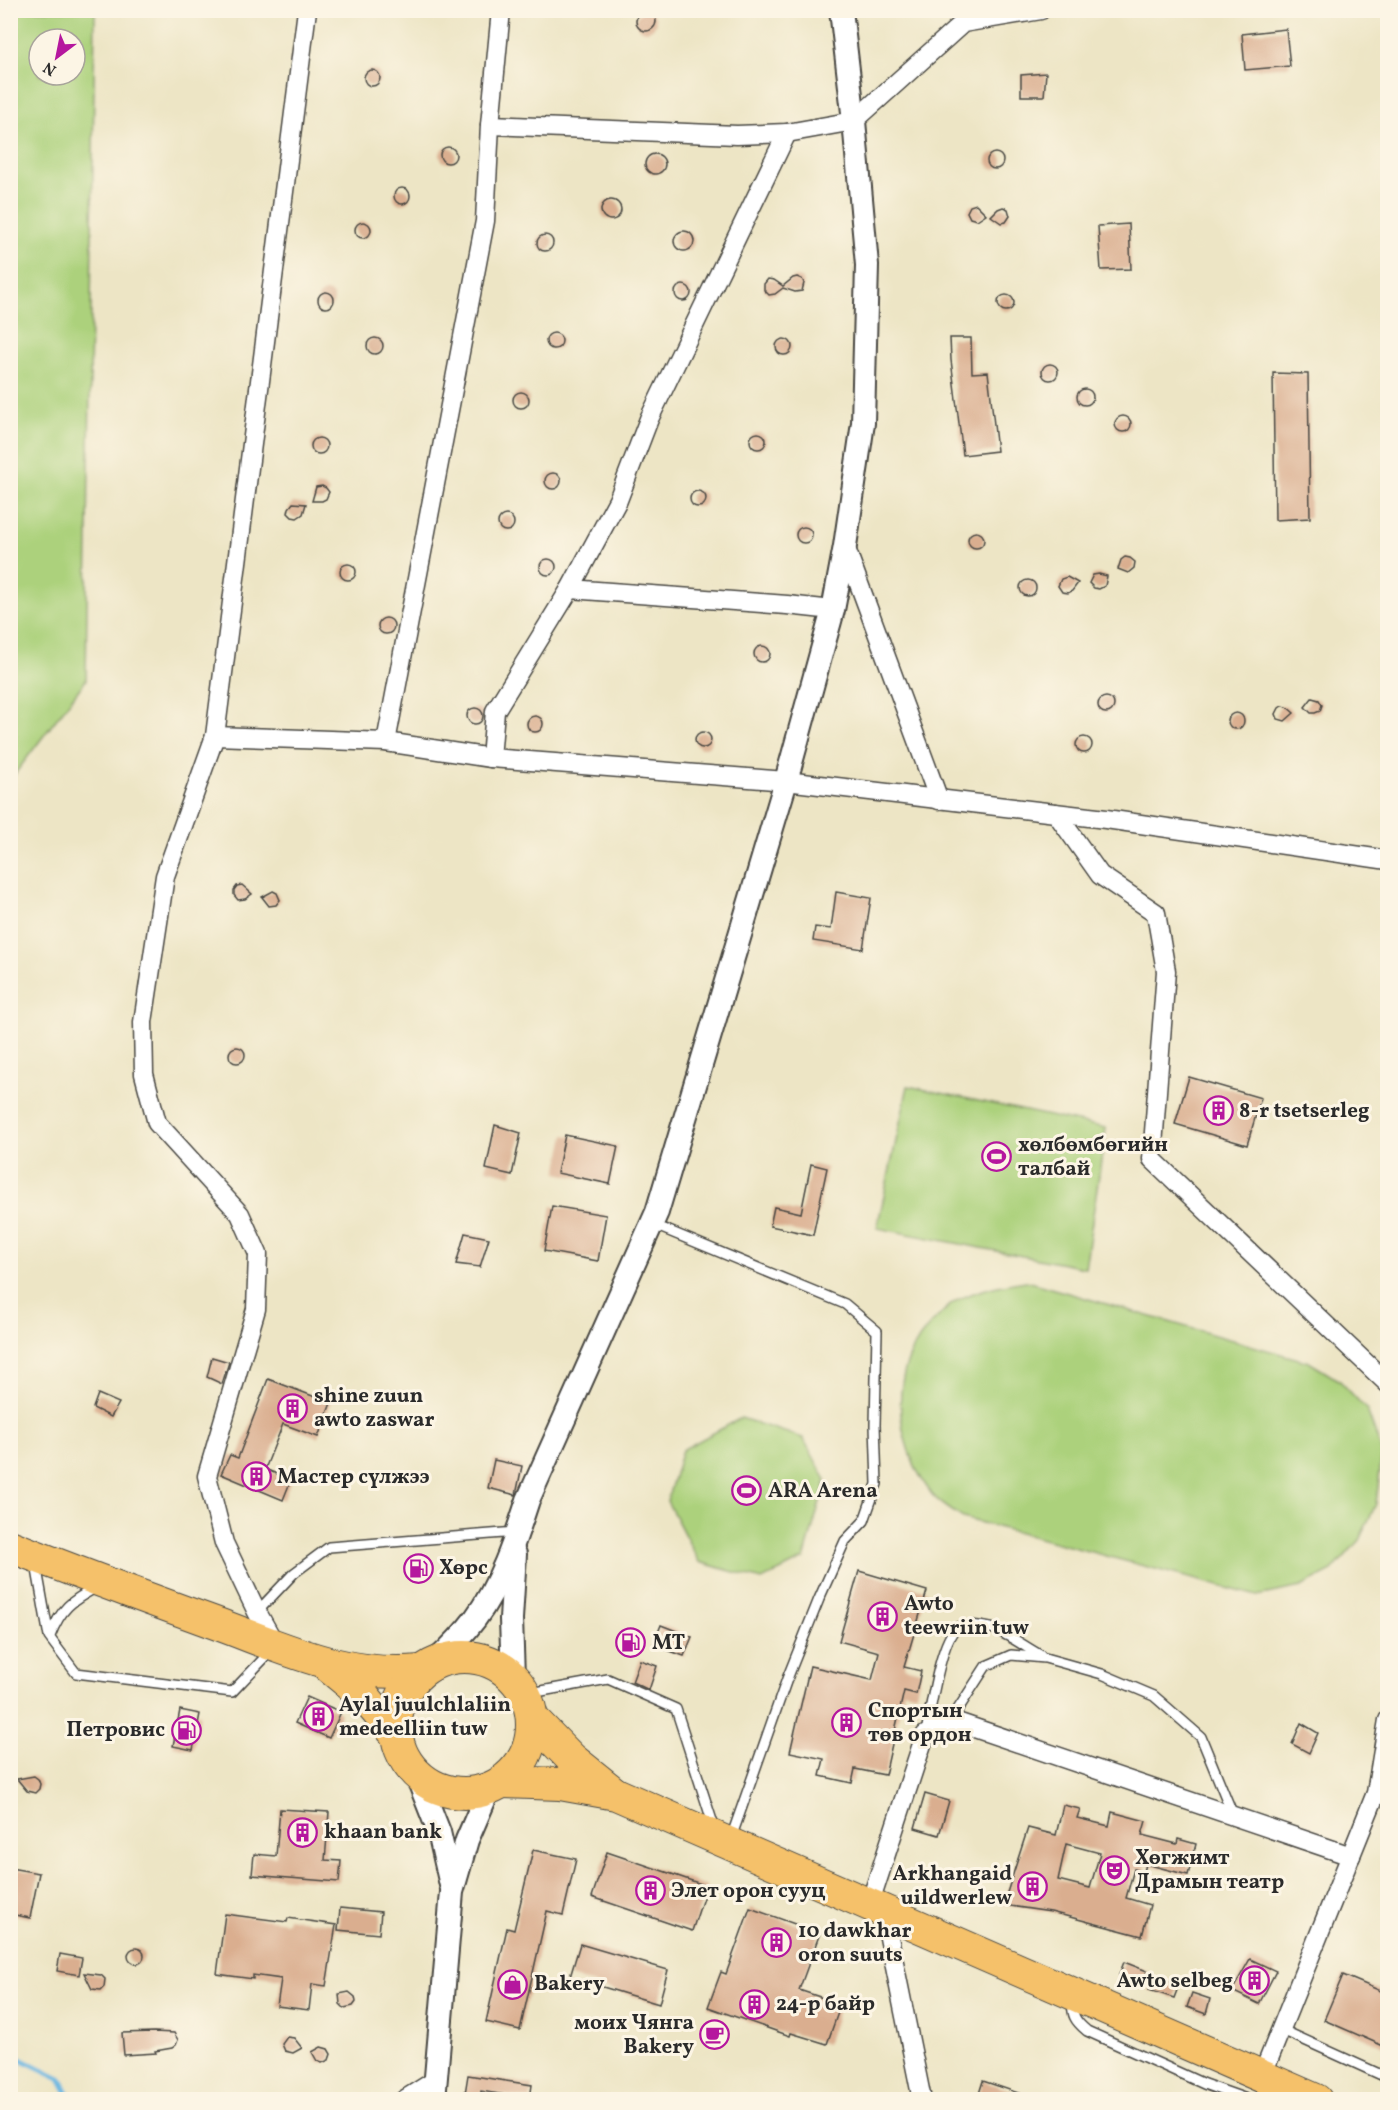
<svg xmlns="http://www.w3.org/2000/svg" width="1398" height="2110" font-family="Vollkorn,serif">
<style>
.green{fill:#acd17b;stroke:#6c7e53;stroke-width:1.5;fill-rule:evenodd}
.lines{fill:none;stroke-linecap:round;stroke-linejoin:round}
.stream{stroke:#67b6e1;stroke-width:5}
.building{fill:#daae8f;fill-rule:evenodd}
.service-casing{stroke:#484742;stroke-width:12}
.minor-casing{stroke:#484742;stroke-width:21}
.tertiary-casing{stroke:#484742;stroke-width:26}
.trunk-casing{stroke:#484742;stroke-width:34}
.service{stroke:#fff;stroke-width:9}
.minor{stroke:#fff;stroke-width:18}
.tertiary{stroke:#fff;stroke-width:22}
.trunk{stroke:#f5c16b;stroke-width:32}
.labels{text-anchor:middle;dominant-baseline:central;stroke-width:6;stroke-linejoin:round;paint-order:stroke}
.poi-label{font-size:21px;font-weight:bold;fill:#2b2b2b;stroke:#fcf5e5;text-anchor:start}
</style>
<rect width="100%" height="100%" fill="#fcf5e5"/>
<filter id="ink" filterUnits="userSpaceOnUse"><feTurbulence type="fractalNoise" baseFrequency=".0167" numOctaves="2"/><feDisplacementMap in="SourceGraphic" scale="12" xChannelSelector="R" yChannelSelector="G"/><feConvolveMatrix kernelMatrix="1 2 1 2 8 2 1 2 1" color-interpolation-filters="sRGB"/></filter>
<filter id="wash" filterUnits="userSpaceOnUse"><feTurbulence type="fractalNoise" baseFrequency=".008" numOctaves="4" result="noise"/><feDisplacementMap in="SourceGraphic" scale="24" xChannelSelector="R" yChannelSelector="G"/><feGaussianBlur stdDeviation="1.35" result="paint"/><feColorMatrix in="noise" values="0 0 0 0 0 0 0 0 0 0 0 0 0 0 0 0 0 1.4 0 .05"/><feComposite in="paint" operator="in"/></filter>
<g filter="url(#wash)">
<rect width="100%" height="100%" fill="#ede5c5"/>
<g class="green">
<path d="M11,10L95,11L86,680L11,779ZM39,39H75V75H39Z"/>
<polygon points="908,1086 1106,1128 1085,1268 877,1228"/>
<path d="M1026,1281L1309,1362L1340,1381L1367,1410L1382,1452L1376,1504L1359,1540L1332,1571L1301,1587L1257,1596L963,1518C953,1511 938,1503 931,1493C893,1442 886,1365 936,1319C942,1313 949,1305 956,1301C978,1289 1001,1285 1026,1281Z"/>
<polygon points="741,1418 803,1438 826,1480 804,1559 762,1580 699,1562 667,1501 682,1450"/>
</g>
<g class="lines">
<polyline class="stream" points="10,2054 60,2078 72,2100"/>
</g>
<g id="blocks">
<g class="building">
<circle cx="646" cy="21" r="10"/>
<polygon points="1286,29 1290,66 1245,70 1242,34"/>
<circle cx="372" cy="78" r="8"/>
<polygon points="1046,73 1044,96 1021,96 1021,75"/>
<circle cx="448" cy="155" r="8"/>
<circle cx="995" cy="161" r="8"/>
<circle cx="655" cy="164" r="10"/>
<circle cx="402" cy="196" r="8"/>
<circle cx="611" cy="210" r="10"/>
<polygon points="976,204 986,214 977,220 970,218 967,212 970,206"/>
<polygon points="1003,207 1008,209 1010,216 1006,222 1001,223 991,216 998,209"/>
<circle cx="363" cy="230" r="8"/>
<polygon points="1129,224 1131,269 1101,270 1098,226"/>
<circle cx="684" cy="241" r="10"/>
<circle cx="545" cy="243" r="8"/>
<polygon points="797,277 802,279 804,283 802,291 795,292 783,288 775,294 769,295 764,290 764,284 768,279 774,280 783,286 793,278"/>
<circle cx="683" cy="293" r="8"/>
<circle cx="326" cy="300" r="8"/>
<circle cx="1006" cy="303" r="8"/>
<circle cx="554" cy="341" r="8"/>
<polygon points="950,338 971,338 972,373 988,372 997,451 963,455 951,360"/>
<circle cx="375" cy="346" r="8"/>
<circle cx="784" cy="347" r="8"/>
<circle cx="1050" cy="372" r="8"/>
<polygon points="1273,373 1308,374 1310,518 1275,520"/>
<circle cx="1085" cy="397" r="8"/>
<circle cx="521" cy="400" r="8"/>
<circle cx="1123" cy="424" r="8"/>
<circle cx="758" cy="441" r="8"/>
<circle cx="319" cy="446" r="8"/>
<circle cx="553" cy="481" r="8"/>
<polygon points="322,486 326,488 329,492 326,499 322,501 312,501 316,487"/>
<circle cx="698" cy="499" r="8"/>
<polygon points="293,503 306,504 303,514 297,518 292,517 288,513 289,508"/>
<circle cx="506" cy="523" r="8"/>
<circle cx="804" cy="535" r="8"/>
<circle cx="976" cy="540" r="8"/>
<polygon points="1125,557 1130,558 1135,562 1134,568 1128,573 1118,569 1121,560"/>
<circle cx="548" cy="567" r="8"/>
<circle cx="348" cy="572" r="8"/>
<polygon points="1099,574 1107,576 1105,586 1099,589 1094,588 1089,583 1093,575"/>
<polygon points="1067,577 1078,583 1072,591 1068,593 1062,592 1058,586 1061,579"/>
<circle cx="1028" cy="588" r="8"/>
<circle cx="386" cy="626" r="8"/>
<circle cx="762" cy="654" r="8"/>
<circle cx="1106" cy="705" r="8"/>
<polygon points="1312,698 1319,700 1322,705 1320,711 1315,713 1311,713 1305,707"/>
<polygon points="1282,706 1287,707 1294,713 1285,721 1278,719 1276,714 1279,708"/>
<circle cx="475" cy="716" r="8"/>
<circle cx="1236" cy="721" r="8"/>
<circle cx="535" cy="724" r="8"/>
<circle cx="703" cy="740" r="8"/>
<circle cx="1084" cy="745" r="8"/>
<polygon points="242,885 252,894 245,899 238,900 234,895 234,890 237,886"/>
<polygon points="273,891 277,893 280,900 276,905 269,906 262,897"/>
<polygon points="836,892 871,898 863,949 813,941 815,927 831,929"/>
<circle cx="237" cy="1055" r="8"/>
<polygon points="1189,1077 1261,1098 1247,1145 1175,1124"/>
<polygon points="495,1125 521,1133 512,1175 486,1169"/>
<polygon points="565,1135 618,1146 610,1184 557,1173"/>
<polygon points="811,1164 827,1168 813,1235 770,1226 774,1207 801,1213"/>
<polygon points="552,1206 606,1215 598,1261 544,1251"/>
<polygon points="465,1233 489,1238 480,1267 456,1264"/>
<polygon points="212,1357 229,1362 222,1384 207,1377"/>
<polygon points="268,1379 331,1403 318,1437 283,1424 265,1469 291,1480 283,1500 221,1474 230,1455 238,1458"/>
<polygon points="98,1394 119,1403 111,1417 93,1408"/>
<polygon points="494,1460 522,1466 516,1495 488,1488"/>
<polygon points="859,1571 927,1591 904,1667 921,1671 916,1694 904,1691 885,1775 855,1769 852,1783 820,1776 824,1759 790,1752 810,1666 872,1680 879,1652 839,1641"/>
<polygon points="661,1625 692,1637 684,1656 653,1645"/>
<polygon points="640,1660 657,1666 649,1690 632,1682"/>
<polygon points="307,1697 341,1712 329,1738 295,1723"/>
<polygon points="180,1710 200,1714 193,1750 173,1746"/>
<polygon points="1301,1723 1318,1733 1309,1753 1292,1744"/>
<polygon points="34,1776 38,1779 40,1784 39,1789 35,1793 27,1791 17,1779"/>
<polygon points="925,1794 949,1801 939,1835 915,1828"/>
<path d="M1063,1805L1080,1809L1077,1818L1109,1826L1112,1812L1146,1821L1142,1835L1177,1844L1178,1839L1196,1844L1188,1875L1146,1864L1144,1872L1134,1869L1126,1898L1150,1905L1142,1936L1051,1912L1003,1905L1028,1828L1056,1835ZM1066,1844L1100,1853L1090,1888L1058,1880Z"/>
<polygon points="280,1809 329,1812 325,1860 341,1861 339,1882 252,1875 254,1854 276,1856"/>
<polygon points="533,1850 576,1859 563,1915 547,1911 520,2030 486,2022 507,1928 514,1930"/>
<polygon points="607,1852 707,1886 692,1931 592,1897"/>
<polygon points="10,1868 39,1873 30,1918 10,1914"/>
<polygon points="340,1908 381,1912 379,1934 338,1930"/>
<polygon points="750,1908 820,1933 799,1990 841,2004 827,2044 791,2033 790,2036 708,2007 721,1972 726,1974"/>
<polygon points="225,1914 287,1922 288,1918 336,1925 326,1986 312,1984 309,2010 277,2006 281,1979 253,1975 253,1979 217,1974"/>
<polygon points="580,1944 668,1970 659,2004 570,1977"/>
<circle cx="136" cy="1956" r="8"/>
<polygon points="60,1954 82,1958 79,1975 57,1971"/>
<polygon points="1250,1959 1276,1971 1259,2004 1232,1991"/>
<polygon points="1124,1962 1147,1971 1142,1984 1119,1975"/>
<polygon points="84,1973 101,1975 105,1979 104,1987 101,1990 92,1989"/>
<polygon points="1343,1975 1388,1994 1388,2048 1324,2020"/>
<polygon points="1154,1976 1179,1985 1174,1998 1149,1990"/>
<polygon points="349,1992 355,1997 356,2002 353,2006 344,2008 340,2004 339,1994"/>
<polygon points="1192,1993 1210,1999 1206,2014 1187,2007"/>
<polygon points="154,2032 174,2033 178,2040 176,2045 172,2048 155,2051 156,2053 124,2055 122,2033"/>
<polygon points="287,2037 294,2038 302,2048 293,2053 285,2051 282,2044"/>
<polygon points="321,2047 328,2049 331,2054 329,2060 322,2063 317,2061 312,2052"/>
<polygon points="468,2075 532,2085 530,2099 481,2091 480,2100 464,2100"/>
<polygon points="983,2081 1030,2097 1030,2100 977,2100"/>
</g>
</g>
</g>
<g filter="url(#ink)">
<use href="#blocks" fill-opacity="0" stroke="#484742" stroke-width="1.5"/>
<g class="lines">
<defs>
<g id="service">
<polyline points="652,1224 845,1304 877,1331 875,1425 877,1484 864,1521 845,1541 819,1599 787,1679 731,1838"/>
<polyline points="36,1564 49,1637 76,1673 232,1692 271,1651"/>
<polyline points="257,1612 294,1573 329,1547 516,1532"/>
<path d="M50,1636C61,1608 71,1601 97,1587"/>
<polyline points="525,1694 608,1679 676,1709 715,1830"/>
<polyline points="951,1720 986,1666 1011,1655 1045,1658 1102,1674 1154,1696 1201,1737 1233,1815"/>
<path d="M926,1733C930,1712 941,1636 958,1627C967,1623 982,1626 991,1628C1007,1633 1025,1647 1040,1655"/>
<path d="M1073,1999C1071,2015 1075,2021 1087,2031L1204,2084L1249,2100"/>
<polyline points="1280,2029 1388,2078"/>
</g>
<g id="minor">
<polyline points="490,125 737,135 787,133 854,121 963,23 1041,10"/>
<polyline points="845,546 939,800"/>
<polyline points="570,589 787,605 833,610"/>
<polyline points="215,736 386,742 491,758 786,781 1106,819 1388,860"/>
<polyline points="386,742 485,221 490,125 501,10"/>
<polyline points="491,758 495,711 570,589 618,500 649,419 787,133"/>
<polyline points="1056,813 1100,875 1156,913 1166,971 1152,1159 1388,1384"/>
<polyline points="276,1646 257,1612 224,1543 207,1476 256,1309 258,1254 240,1214 157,1123 144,1074 143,1022 165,876 215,736 307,10"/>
<polyline points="869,1906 925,1735 951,1720 1351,1856"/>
<polyline points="884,1913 922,2100"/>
<polyline points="1262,2076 1376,1793 1388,1720"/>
<polyline points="404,2100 436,2080"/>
</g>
<g id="tertiary">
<path d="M434,1663C449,1649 463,1635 475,1619C501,1584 515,1540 528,1500L657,1212L786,781L833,610L845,546L863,423L867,265L854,121L841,10"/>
<polyline points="513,1677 511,1619 515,1554"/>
<polyline points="417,1776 439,1832 451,1885"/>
<polyline points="434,2100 452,1892 467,1840 489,1789"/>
</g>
<g id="trunk">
<path d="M10,1546C78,1573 146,1598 215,1623C286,1649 343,1678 421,1671"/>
<circle cx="464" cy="1725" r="68"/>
<polyline points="329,1667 363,1695 395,1733"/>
<polyline points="532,1718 572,1759 613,1792"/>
<polyline points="503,1782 560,1784 616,1794 1316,2100"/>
</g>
</defs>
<use href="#service" class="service-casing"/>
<use href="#minor" class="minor-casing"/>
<use href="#tertiary" class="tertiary-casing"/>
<use href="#trunk" class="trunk-casing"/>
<use href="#service" class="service"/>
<use href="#minor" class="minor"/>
<use href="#tertiary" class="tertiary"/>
<use href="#trunk" class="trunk"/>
</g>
</g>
<defs>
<symbol id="building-ring" viewBox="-11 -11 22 22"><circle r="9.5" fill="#fcf5e5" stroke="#b5179e" stroke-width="1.5"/><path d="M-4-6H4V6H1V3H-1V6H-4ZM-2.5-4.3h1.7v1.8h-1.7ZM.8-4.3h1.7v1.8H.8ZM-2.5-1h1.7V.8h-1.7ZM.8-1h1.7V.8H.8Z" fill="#b5179e"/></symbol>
<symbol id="stadium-ring" viewBox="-11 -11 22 22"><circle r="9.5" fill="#fcf5e5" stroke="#b5179e" stroke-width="1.5"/><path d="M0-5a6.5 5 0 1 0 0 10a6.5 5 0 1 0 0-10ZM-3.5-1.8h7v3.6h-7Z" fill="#b5179e"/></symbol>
<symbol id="fuel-ring" viewBox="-11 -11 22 22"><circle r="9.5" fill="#fcf5e5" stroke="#b5179e" stroke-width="1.5"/><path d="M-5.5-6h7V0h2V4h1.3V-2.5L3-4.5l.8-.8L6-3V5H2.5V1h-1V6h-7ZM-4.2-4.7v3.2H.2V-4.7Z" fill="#b5179e"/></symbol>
<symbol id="theatre-ring" viewBox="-11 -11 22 22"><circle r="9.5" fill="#fcf5e5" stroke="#b5179e" stroke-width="1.5"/><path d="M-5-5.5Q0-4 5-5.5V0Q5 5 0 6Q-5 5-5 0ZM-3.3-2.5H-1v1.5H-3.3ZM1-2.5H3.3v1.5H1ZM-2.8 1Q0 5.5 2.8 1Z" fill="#b5179e"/></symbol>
<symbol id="shop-ring" viewBox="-11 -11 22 22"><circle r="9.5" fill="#fcf5e5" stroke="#b5179e" stroke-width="1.5"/><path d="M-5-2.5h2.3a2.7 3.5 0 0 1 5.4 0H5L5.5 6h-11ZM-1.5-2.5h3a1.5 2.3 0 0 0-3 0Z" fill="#b5179e"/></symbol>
<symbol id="cafe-ring" viewBox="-11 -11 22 22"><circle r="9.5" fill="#fcf5e5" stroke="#b5179e" stroke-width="1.5"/><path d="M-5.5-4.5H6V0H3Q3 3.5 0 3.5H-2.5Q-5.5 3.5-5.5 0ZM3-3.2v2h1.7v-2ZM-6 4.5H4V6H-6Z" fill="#b5179e"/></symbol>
</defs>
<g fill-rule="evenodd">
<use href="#building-ring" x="1202" y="1094" width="33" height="33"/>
<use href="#stadium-ring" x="980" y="1140" width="33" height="33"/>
<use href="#building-ring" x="276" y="1392" width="33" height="33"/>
<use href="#building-ring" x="240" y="1460" width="33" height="33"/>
<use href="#stadium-ring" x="730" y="1474" width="33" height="33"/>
<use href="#fuel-ring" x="402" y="1552" width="33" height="33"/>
<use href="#building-ring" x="866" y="1600" width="33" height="33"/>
<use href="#fuel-ring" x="614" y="1626" width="33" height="33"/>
<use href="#building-ring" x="302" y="1700" width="33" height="33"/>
<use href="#building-ring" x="830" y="1706" width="33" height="33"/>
<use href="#fuel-ring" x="170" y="1714" width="33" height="33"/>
<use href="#building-ring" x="286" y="1816" width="33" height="33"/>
<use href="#theatre-ring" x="1098" y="1854" width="33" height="33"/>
<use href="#building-ring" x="1016" y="1870" width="33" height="33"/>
<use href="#building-ring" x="634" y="1874" width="33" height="33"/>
<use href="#building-ring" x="760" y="1926" width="33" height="33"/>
<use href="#building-ring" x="1238" y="1964" width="33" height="33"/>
<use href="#shop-ring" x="496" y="1968" width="33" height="33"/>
<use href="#building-ring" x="738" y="1988" width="33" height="33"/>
<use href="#cafe-ring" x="698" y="2018" width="33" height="33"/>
</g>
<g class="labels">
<g class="poi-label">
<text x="1239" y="1111">8-r tsetserleg</text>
<text x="1018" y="1145">хөлбөмбөгийн<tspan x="1018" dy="24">талбай</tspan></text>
<text x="314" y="1396">shine zuun<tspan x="314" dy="24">awto zaswar</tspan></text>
<text x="277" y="1477">Мастер сүлжээ</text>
<text x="768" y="1491">ARA Arena</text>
<text x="439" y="1568">Хөрс</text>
<text x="904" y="1604">Awto<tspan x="904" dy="24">teewriin tuw</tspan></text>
<text x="652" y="1643">MT</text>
<text x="339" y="1705">Aylal juulchlaliin<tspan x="339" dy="24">medeelliin tuw</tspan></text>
<text x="868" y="1711">Спортын<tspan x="868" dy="24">төв ордон</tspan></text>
<text x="165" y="1730" text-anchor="end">Петровис</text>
<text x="324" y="1832">khaan bank</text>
<text x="1135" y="1858">Хөгжимт<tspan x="1135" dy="24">Драмын театр</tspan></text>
<text x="1012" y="1874" text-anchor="end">Arkhangaid<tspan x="1012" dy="24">uildwerlew</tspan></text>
<text x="671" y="1891">Элет орон сууц</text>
<text x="798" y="1931">10 dawkhar<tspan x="798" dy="24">oron suuts</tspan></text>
<text x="1233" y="1981" text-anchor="end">Awto selbeg</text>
<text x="534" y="1984">Bakery</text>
<text x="776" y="2004">24-р байр</text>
<text x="694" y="2023" text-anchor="end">моих Чянга<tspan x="694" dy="24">Bakery</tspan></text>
</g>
</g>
<rect width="1398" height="2110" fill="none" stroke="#fcf5e5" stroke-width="36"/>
<g transform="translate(57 57) rotate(212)"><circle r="28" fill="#fcf5e5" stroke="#a8a49b" stroke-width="1.5"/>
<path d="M0-4.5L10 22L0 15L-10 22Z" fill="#b5179e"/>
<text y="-9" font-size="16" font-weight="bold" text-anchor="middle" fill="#2b2b2b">N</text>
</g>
</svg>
